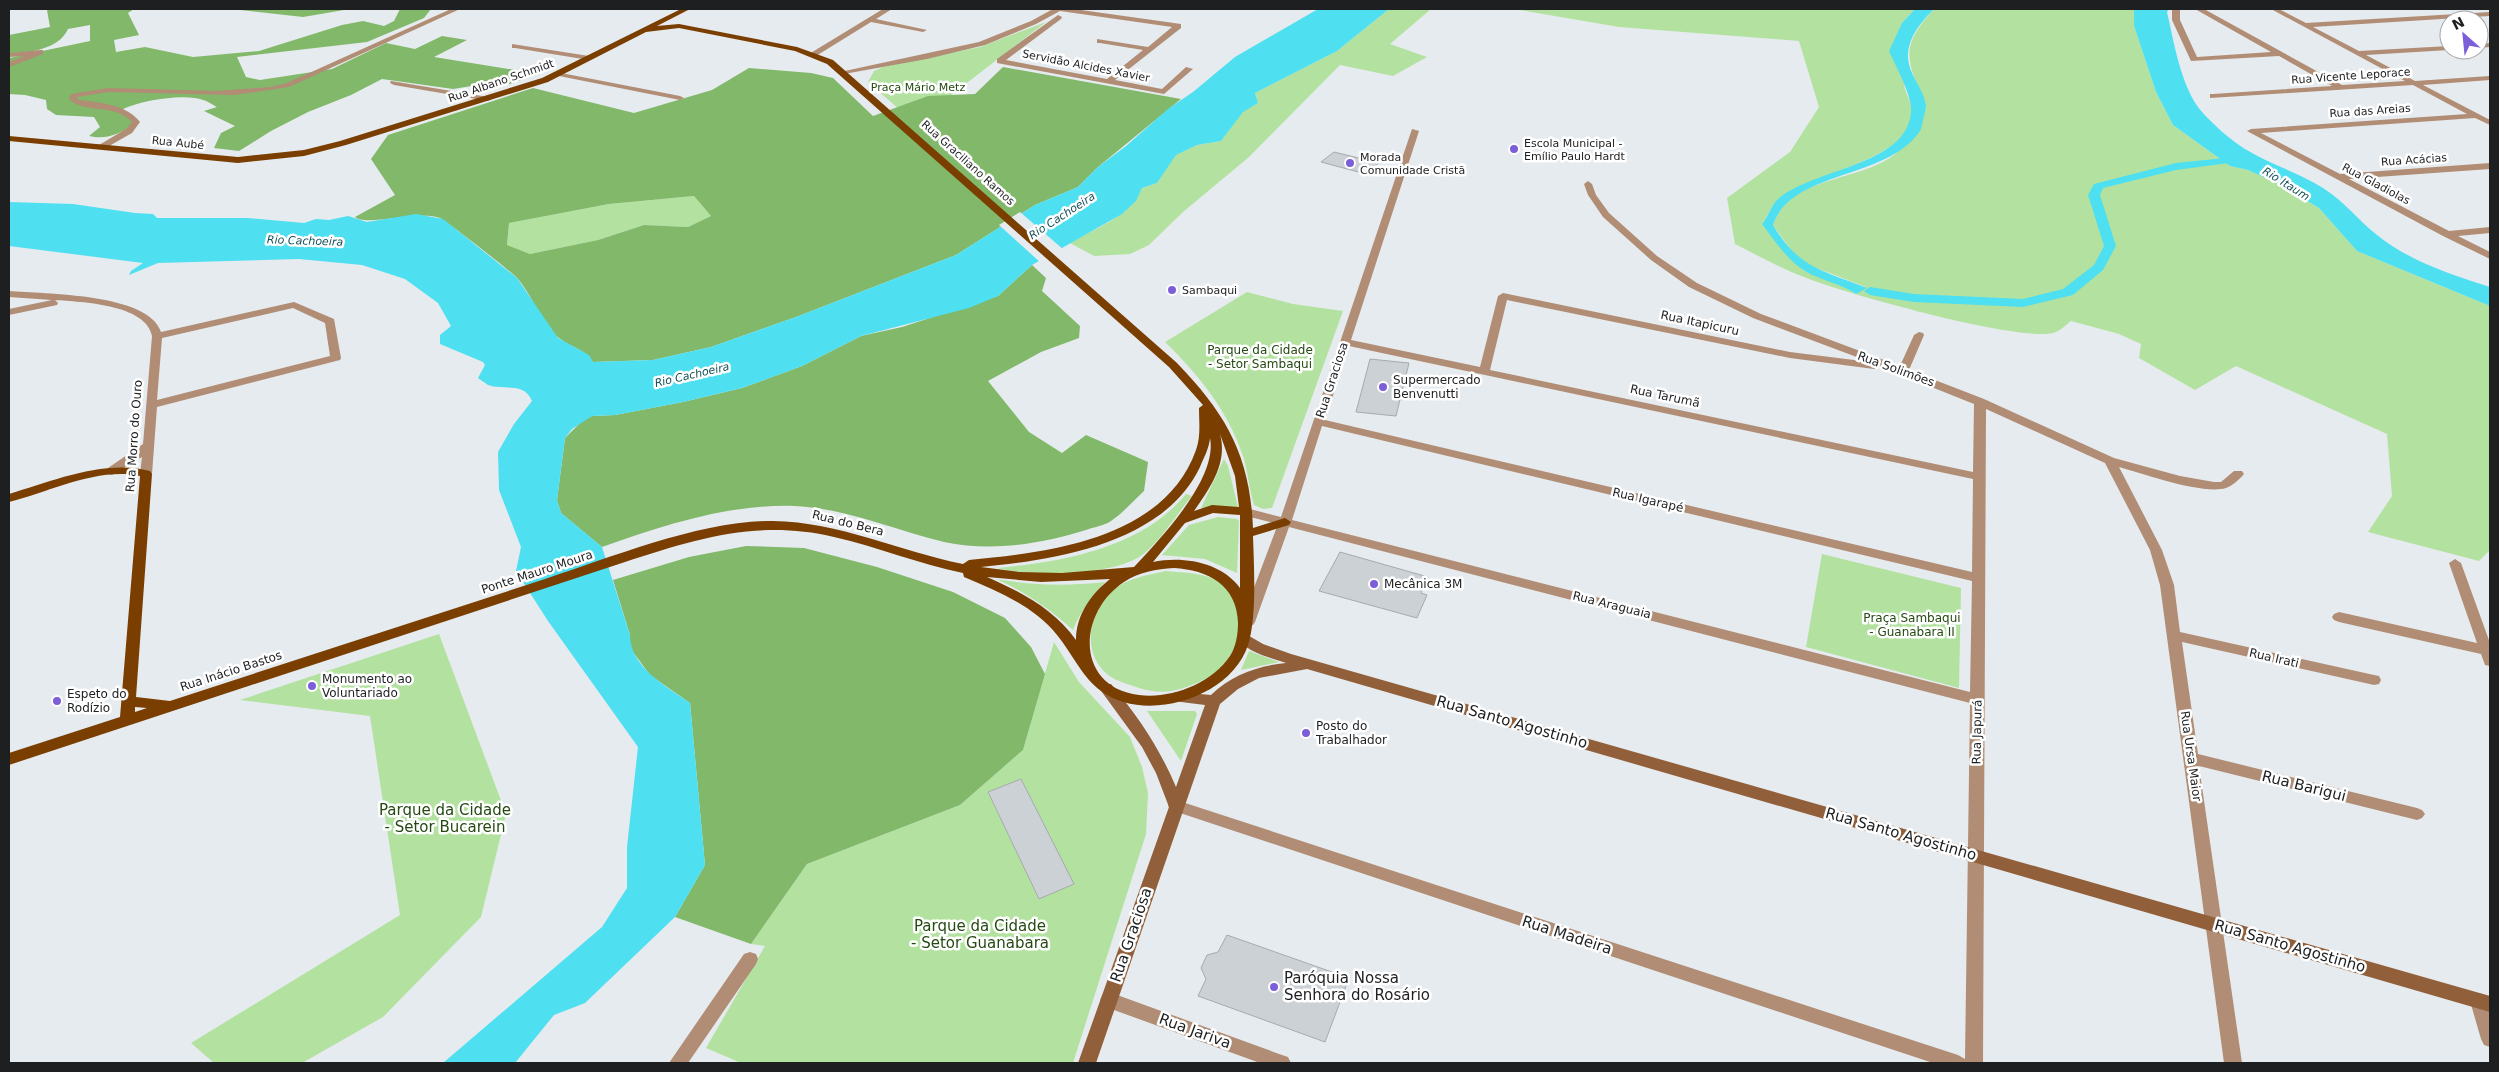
<svg xmlns="http://www.w3.org/2000/svg" width="2499" height="1072" font-family="'DejaVu Sans',sans-serif">
<style>
.green{fill:#b3e2a0}
.forest{fill:#81b869;fill-rule:evenodd}
.water{fill:#4edff1}
.pier{fill:#e6ebef}
.lines{fill:none;stroke-linecap:round;stroke-linejoin:round}
.canal{fill:#4edff1;fill-rule:evenodd}
.building{fill:#ccd1d5;stroke:#a6aaae}
.minor{fill:#b08d74;fill-rule:evenodd}
.secondary{fill:#915f39;fill-rule:evenodd}
.primary{fill:#793e00;fill-rule:evenodd}
.poi-dot{fill:#7c5ed9;stroke:#fff;stroke-width:2}
.labels{text-anchor:middle;dominant-baseline:central;stroke-width:5;stroke-linejoin:round;paint-order:stroke}
.far-street-label{font-size:11px;fill:#1e1f21;stroke:#fff}
.far-park-label{font-size:11px;fill:#254912;stroke:#fff}
.far-poi-label{font-size:11px;fill:#1e1f21;stroke:#fff;text-anchor:start}
.far-water-label{font-size:11px;font-style:italic;fill:#135158;stroke:#fff}
.street-label{font-size:12px;fill:#1e1f21;stroke:#fff}
.park-label{font-size:12px;fill:#254912;stroke:#fff}
.poi-label{font-size:12px;fill:#1e1f21;stroke:#fff;text-anchor:start}
.near-street-label{font-size:15px;fill:#1e1f21;stroke:#fff}
.near-park-label{font-size:15px;fill:#254912;stroke:#fff}
.near-poi-label{font-size:15px;fill:#1e1f21;stroke:#fff;text-anchor:start}
</style>
<rect width="100%" height="100%" fill="#e6ebef"/>
<g class="green">
<path d="M1389,9H1431L1390,44L1427,57L1393,76L1340,65L1249,157L1183,212L1149,245L1130,254L1094,256L1070,243C1095,228 1130,217 1142,188L1157,183L1175,155L1197,145L1221,141L1243,111L1258,103L1255,93L1337,51Z"/>
<path d="M1514,9H1915L1902,23C1902,43 1900,65 1904,84C1905,93 1911,101 1912,110C1915,162 1806,172 1776,202C1771,207 1767,217 1762,224L1805,271L1845,287L1856,294L1866,287L1811,266L1794,254L1773,225C1790,173 1866,183 1898,151C1908,141 1918,118 1926,105C1907,61 1898,48 1934,9H2134V26L2156,92L2173,125L2230,166L2248,170L2279,184L2319,208L2357,251L2490,306V550L2479,561L2368,532L2392,496L2387,434L2236,366L2195,390L2139,358L2141,344L2119,334L2071,321C2067,324 2061,330 2056,332C2027,345 1840,292 1804,277C1780,268 1757,255 1735,244L1727,198L1790,152L1819,107L1799,41L1619,27Z"/>
<polygon points="1046,22 915,123 868,82 874,71 883,67 980,47"/>
<polygon points="694,196 711,216 688,227 644,225 598,240 530,254 507,246 509,223 609,204"/>
<path d="M1247,292L1293,304L1343,311L1272,508L1263,509L1254,505C1249,489 1248,472 1243,456C1228,411 1199,375 1165,342Z"/>
<polygon points="1224,459 1228,466 1238,507 1201,508"/>
<path d="M1186,494L1192,496C1177,514 1163,537 1146,552C1118,577 1031,577 997,568C1062,562 1142,548 1186,494Z"/>
<polygon points="1218,517 1237,519 1239,521 1237,573 1205,559 1162,555 1189,525"/>
<polygon points="1822,554 1961,588 1959,688 1806,647"/>
<path d="M1166,571C1184,573 1207,572 1221,584C1248,605 1244,644 1222,667C1211,678 1186,689 1171,691C1153,694 1135,687 1119,681C1081,665 1084,614 1113,590C1128,578 1148,575 1166,571Z"/>
<path d="M996,579C1037,586 1065,586 1105,582C1091,597 1081,611 1073,630C1049,609 1026,592 996,579Z"/>
<polygon points="439,634 506,814 481,917 383,1017 302,1063 214,1063 191,1043 400,915 370,716 240,700"/>
<polygon points="1054,642 1079,682 1130,737 1142,767 1148,793 1146,834 1073,1063 741,1063 706,1048 765,946 751,944 807,864 960,805 1023,750"/>
<polygon points="1249,651 1279,662 1241,670"/>
<polygon points="1147,711 1195,711 1197,714 1181,761"/>
</g>
<g class="forest">
<path d="M20,9H134L128,13L139,35L114,40L116,52L145,47L193,57L259,51L342,25L363,21L384,26L394,21L400,9H431L424,18L367,42L237,57L246,77L260,80L332,69L386,43L415,49L442,36L467,40L434,57L540,74L497,88L478,85L453,89L382,79L351,95L308,112L271,131L239,151L214,148L221,133L235,126L204,111L217,107C213,105 208,101 203,100C185,93 134,101 118,112L131,117L133,126C118,134 106,140 89,136L100,127L94,117L56,115L47,109L46,100L25,95L9,94V58L90,41V25L68,29C59,49 30,53 9,53V35L50,27L47,10Z"/>
<polygon points="231,9 350,9 303,17"/>
<path d="M1003,67L1181,99L1098,167L1078,187L1035,205L956,255L796,317L711,347L653,360L593,362C585,349 570,347 559,338C544,327 531,294 518,279C512,272 445,220 440,218C418,210 365,227 355,217L395,195L371,159L388,135L533,88L634,113L712,90L749,68L811,73L833,78L873,116L928,96L975,94ZM694,196L711,216L688,227L644,225L598,240L530,254L507,245L509,223L609,204Z"/>
<path d="M1032,265L1046,278L1042,291L1080,326L1079,338L1041,352L988,381L1029,432L1062,453L1086,435L1148,462L1144,491C1133,501 1123,513 1111,521C1104,526 1093,527 1086,530C1040,544 992,552 944,542C894,530 846,508 794,506C728,504 664,525 602,547L561,513L557,500L565,438L582,421L592,416L615,415L683,402L742,388L802,366L861,336L902,327L998,296Z"/>
<polygon points="746,546 804,548 877,567 953,592 1005,618 1031,647 1045,674 1023,750 960,805 807,864 751,944 675,917 705,865 690,703 650,675 630,648 630,635 613,580 689,557"/>
</g>
<g class="water">
<path d="M1318,9H1389L1337,51L1255,93L1258,103L1243,112L1221,141L1197,145L1176,155L1157,183L1142,188L1136,201L1122,214L1032,265L998,296L969,308L861,336L802,366L742,388L683,402L615,415L592,416L572,429L565,438L557,500L561,513L602,547L630,635C630,667 666,686 690,703L705,865L675,917L585,1003L554,1015L515,1063H443L602,927L627,888V847L638,747L548,621L516,571L521,547L499,490L498,452L514,424L532,401C524,381 504,391 488,385C485,383 481,380 478,378L485,365L483,362L440,344V335L451,326L438,303L405,279L362,265L299,259L158,263L129,275L131,271L143,263L9,246V202L73,204L135,213L153,214L157,218H247L304,223L316,219L329,220L348,216L367,222L416,214L443,219L517,278L558,338L589,355L593,362L653,360L711,347L796,317L956,255L1035,205L1078,187L1098,167L1126,146L1168,109L1193,92L1235,57Z"/>
<path d="M1915,9H1934C1922,21 1909,36 1908,54C1907,73 1923,87 1926,105C1926,109 1924,115 1923,120C1922,123 1922,128 1920,131C1887,180 1791,170 1773,225C1798,268 1824,271 1867,288L1856,294C1840,283 1822,281 1805,271C1788,261 1774,240 1762,224C1767,218 1771,207 1776,201C1810,168 1907,167 1911,112C1913,97 1895,65 1889,51L1902,23Z"/>
<path d="M2134,9H2169L2167,12C2174,42 2181,88 2202,112C2214,125 2229,139 2245,149C2269,164 2298,172 2323,188C2344,201 2358,220 2377,235C2411,262 2450,274 2490,287V306L2357,251L2319,208L2279,184L2248,170L2230,166L2173,125L2156,92L2134,26Z"/>
</g>
<polygon class="pier" points="1020,212 1064,250 1041,263 999,225"/>
<g class="lines">
<polygon class="canal" points="2225,158 2231,161 2229,163 2176,170 2103,188 2100,195 2116,246 2103,270 2073,295 2023,307 1914,302 1870,295 1864,291 1870,287 1914,294 2023,299 2063,289 2094,265 2104,246 2088,195 2094,184 2176,163"/>
</g>
<g class="building">
<polygon points="1334,152 1379,163 1366,174 1321,162"/>
<polygon points="1370,359 1409,363 1396,416 1356,412"/>
<polygon points="1340,552 1428,577 1421,593 1427,595 1417,618 1319,591"/>
<polygon points="1021,779 1074,884 1039,899 988,792"/>
<polygon points="1227,935 1349,978 1325,1042 1198,996 1206,979 1201,968 1207,955 1218,952"/>
</g>
<g class="lines">
<g class="minor">
<path d="M451,9H460L289,87L235,95L108,92L77,97L79,100C101,103 126,104 140,122L132,133L102,150L98,147L99,145L126,129L132,122C115,103 83,114 69,99L71,94L108,88L216,91L271,87L287,83Z"/>
<polygon points="883,9 892,9 876,19 927,30 923,32 871,22 816,56 809,54"/>
<polygon points="1053,9 1074,9 1181,24 1181,28 1115,80 1162,89 1186,67 1193,69 1164,94 997,63 997,59 1058,15 1062,17 1061,19 1006,60 1107,79 1143,50 1100,43 1097,43 1097,39 1148,47 1172,27 1060,11 1036,24 985,45 927,59 844,74 840,72 979,42 1031,21"/>
<polygon points="2172,9 2180,9 2180,20 2197,57 2271,52 2195,9 2204,9 2342,85 2405,81 2271,9 2279,9 2306,23 2490,12 2490,16 2313,27 2359,51 2449,46 2449,50 2366,55 2415,81 2490,76 2490,80 2423,85 2490,120 2490,125 2475,118 2261,133 2340,174 2490,163 2490,169 2349,179 2449,231 2490,227 2490,233 2458,236 2490,252 2490,259 2443,236 2247,131 2251,129 2467,114 2413,85 2210,98 2210,94 2213,94 2332,86 2279,56 2191,61 2172,20"/>
<polygon points="2490,43 2490,47 2479,48 2479,44"/>
<polygon points="512,44 589,56 593,58 589,60 515,48 512,48"/>
<polygon points="40,50 43,50 43,54 9,67 9,62 25,56 9,57 9,53"/>
<polygon points="556,72 680,96 684,98 680,100 559,76 555,74"/>
<polygon points="391,81 488,97 492,99 488,101 394,85 390,83"/>
<path d="M1412,129L1419,131L1351,340L1480,367L1498,296L1503,293L1790,352L1870,362L1753,318L1689,287L1651,260L1603,217L1588,195L1584,184L1588,181L1592,184L1596,195L1609,213L1657,256L1697,283L1761,314L1900,366L1914,335L1919,332L1923,333L1924,335L1909,370L1984,399L2114,458L2180,476L2214,482H2221L2234,471H2242L2244,474C2240,479 2232,486 2226,488C2203,495 2144,474 2119,467L2162,550L2174,585L2180,632L2374,675L2379,676L2381,680L2379,684L2374,685L2182,642L2198,754L2417,808L2422,810L2425,814L2422,818L2417,820L2199,766L2242,1063H2224L2160,585L2150,550L2105,463L1986,409L1983,1063H1933L1171,810L1168,806L1171,802L1176,800L1958,1055L1965,1059L1970,703L1289,527L1255,622L1253,625H1243L1241,622L1278,524L1242,515L1240,512L1246,508L1281,517ZM1507,300L1790,358L1874,369L1879,366L1974,404L1973,472L1490,370ZM1349,346L1973,479L1972,572L1325,420ZM1322,426L1972,581L1970,692L1292,520Z"/>
<path d="M9,291C44,294 149,293 161,332L294,302L334,319L341,358L340,360L157,407L152,474L146,478L140,474L142,457L112,475L108,474L106,471L108,468L143,444L152,336C146,304 81,302 55,300L58,303L57,305L9,315V309L52,300L9,297ZM293,308L325,323L330,356L157,400L162,338Z"/>
<polygon points="2455,559 2461,563 2490,643 2490,666 2485,665 2481,654 2339,622 2334,620 2332,617 2334,614 2339,612 2477,643 2449,563"/>
<polygon points="750,952 756,954 758,959 756,964 688,1063 669,1063 744,954"/>
<polygon points="1109,992 1282,1055 1288,1057 1291,1063 1260,1063 1103,1006 1100,1000 1103,994"/>
<polygon points="2479,993 2485,995 2490,1010 2490,1047 2484,1045 2481,1039 2470,1001 2473,995"/>
</g>
<path class="secondary" d="M1244,633L1263,644L1291,654L2490,996V1012L1307,669L1259,678L1238,689L1220,704L1096,1063H1078L1169,807L1156,773L1142,747L1099,688L1101,684H1111C1138,716 1160,749 1176,787L1205,705L1173,701L1171,697L1173,693L1178,692L1211,695C1232,675 1257,666 1286,663C1271,658 1246,652 1237,638L1239,635Z"/>
<path class="primary" d="M681,9H690L657,26L679,24L797,47L833,60L1177,363C1226,414 1250,455 1253,528L1285,518L1291,522L1289,525L1253,536C1254,566 1257,618 1248,645C1231,698 1145,724 1101,691C1082,677 1072,653 1057,635C1034,606 997,591 964,577L963,573C919,564 878,547 834,537C758,519 696,539 625,562L9,765V753L120,717L140,476C97,467 50,492 9,502V494C53,481 104,459 150,471L152,474L136,697L170,701C295,660 420,620 545,579C612,557 703,520 773,521C839,522 899,551 963,564L969,560C1051,552 1164,539 1196,450C1201,437 1199,421 1199,408L1203,405L1169,367L827,64L795,51L679,28L646,32L548,82L346,145L304,156L238,163L9,141V136L238,157L304,150L340,141L542,78ZM1220,434L1235,476L1239,507L1212,505L1194,511C1210,488 1228,463 1220,434ZM1210,438C1218,479 1160,539 1134,567L1062,573L1019,572L981,567C1056,560 1164,543 1200,467C1204,457 1209,449 1210,438ZM1213,513L1240,515V588C1221,562 1183,556 1153,562L1185,523ZM1174,568C1208,570 1237,585 1238,623C1238,634 1236,647 1230,656C1211,684 1171,699 1139,695C1075,687 1077,613 1124,582C1139,572 1156,569 1174,568ZM987,577L1041,582L1110,579C1091,594 1076,615 1076,640C1054,609 1021,592 987,577ZM135,707L147,708L135,712Z"/>
</g>
<g class="poi-dot">
<circle cx="1514" cy="149" r="5"/>
<circle cx="1350" cy="163" r="5"/>
<circle cx="1172" cy="290" r="5"/>
<circle cx="1383" cy="387" r="5"/>
<circle cx="1374" cy="584" r="5"/>
<circle cx="312" cy="686" r="5"/>
<circle cx="57" cy="701" r="5"/>
<circle cx="1306" cy="733" r="5"/>
<circle cx="1274" cy="987" r="5"/>
</g>
<g class="labels">
<g class="far-street-label">
<text transform="translate(1086 66) rotate(11)">Servidão Alcides Xavier</text>
<text transform="translate(2351 76) rotate(-4)">Rua Vicente Leporace</text>
<text transform="translate(501 81) rotate(-19)">Rua Albano Schmidt</text>
<text transform="translate(2370 111) rotate(-4)">Rua das Areias</text>
<text transform="translate(178 143) rotate(6)">Rua Aubé</text>
<text transform="translate(2414 160) rotate(-4)">Rua Acácias</text>
<text transform="translate(968 163) rotate(42)">Rua Graciliano Ramos</text>
<text transform="translate(2376 184) rotate(28)">Rua Gladiolas</text>
</g>
<g class="far-park-label">
<text x="918" y="87">Praça Mário Metz</text>
</g>
<g class="far-poi-label">
<text x="1524" y="143">Escola Municipal -<tspan x="1524" dy="13">Emílio Paulo Hardt</tspan></text>
<text x="1360" y="157">Morada<tspan x="1360" dy="13">Comunidade Cristã</tspan></text>
<text x="1182" y="290">Sambaqui</text>
</g>
<g class="far-water-label">
<text transform="translate(2286 184) rotate(32)">Rio Itaum</text>
<text transform="translate(1062 216) rotate(-33)">Rio Cachoeira</text>
<text transform="translate(305 241) rotate(2)">Rio Cachoeira</text>
<text transform="translate(692 375) rotate(-13)">Rio Cachoeira</text>
</g>
<g class="street-label">
<text transform="translate(1700 323) rotate(12)">Rua Itapicuru</text>
<text transform="translate(1896 369) rotate(20)">Rua Solimões</text>
<text transform="translate(1332 380) rotate(-72)">Rua Graciosa</text>
<text transform="translate(1665 396) rotate(12)">Rua Tarumã</text>
<text transform="translate(134 436) rotate(-86)">Rua Morro do Ouro</text>
<text transform="translate(1648 500) rotate(13)">Rua Igarapé</text>
<text transform="translate(848 523) rotate(14)">Rua do Bera</text>
<text transform="translate(537 572) rotate(-18)">Ponte Mauro Moura</text>
<text transform="translate(1612 605) rotate(14)">Rua Araguaia</text>
<text transform="translate(2274 658) rotate(13)">Rua Irati</text>
<text transform="translate(231 671) rotate(-18)">Rua Inácio Bastos</text>
<text transform="translate(1977 732) rotate(-89)">Rua Japurá</text>
<text transform="translate(2191 756) rotate(82)">Rua Ursa Maior</text>
</g>
<g class="park-label">
<text x="1260" y="350">Parque da Cidade<tspan x="1260" dy="14">- Setor Sambaqui</tspan></text>
<text x="1912" y="618">Praça Sambaqui<tspan x="1912" dy="14">- Guanabara II</tspan></text>
</g>
<g class="poi-label">
<text x="1393" y="380">Supermercado<tspan x="1393" dy="14">Benvenutti</tspan></text>
<text x="1384" y="584">Mecânica 3M</text>
<text x="322" y="679">Monumento ao<tspan x="322" dy="14">Voluntariado</tspan></text>
<text x="67" y="694">Espeto do<tspan x="67" dy="14">Rodízio</tspan></text>
<text x="1316" y="726">Posto do<tspan x="1316" dy="14">Trabalhador</tspan></text>
</g>
<g class="near-street-label">
<text transform="translate(1512 722) rotate(16)">Rua Santo Agostinho</text>
<text transform="translate(2304 786) rotate(14)">Rua Barigui</text>
<text transform="translate(1901 834) rotate(16)">Rua Santo Agostinho</text>
<text transform="translate(1131 935) rotate(-71)">Rua Graciosa</text>
<text transform="translate(1567 935) rotate(18)">Rua Madeira</text>
<text transform="translate(2290 946) rotate(16)">Rua Santo Agostinho</text>
<text transform="translate(1195 1031) rotate(20)">Rua Jariva</text>
</g>
<g class="near-park-label">
<text x="445" y="810">Parque da Cidade<tspan x="445" dy="17">- Setor Bucarein</tspan></text>
<text x="980" y="926">Parque da Cidade<tspan x="980" dy="17">- Setor Guanabara</tspan></text>
</g>
<g class="near-poi-label">
<text x="1284" y="978">Paróquia Nossa<tspan x="1284" dy="17">Senhora do Rosário</tspan></text>
</g>
</g>
<rect width="2499" height="1072" fill="none" stroke="#1e1f21" stroke-width="20"/>
<g transform="translate(2464 35) rotate(333)"><circle r="24" fill="#ffffff" stroke="#a5a5a6"/>
<path d="M0-4L9 19L0 12L-9 19Z" fill="#7c5ed9"/>
<text y="-8" font-size="14" font-weight="bold" text-anchor="middle" fill="#1e1f21">N</text>
</g>
</svg>
